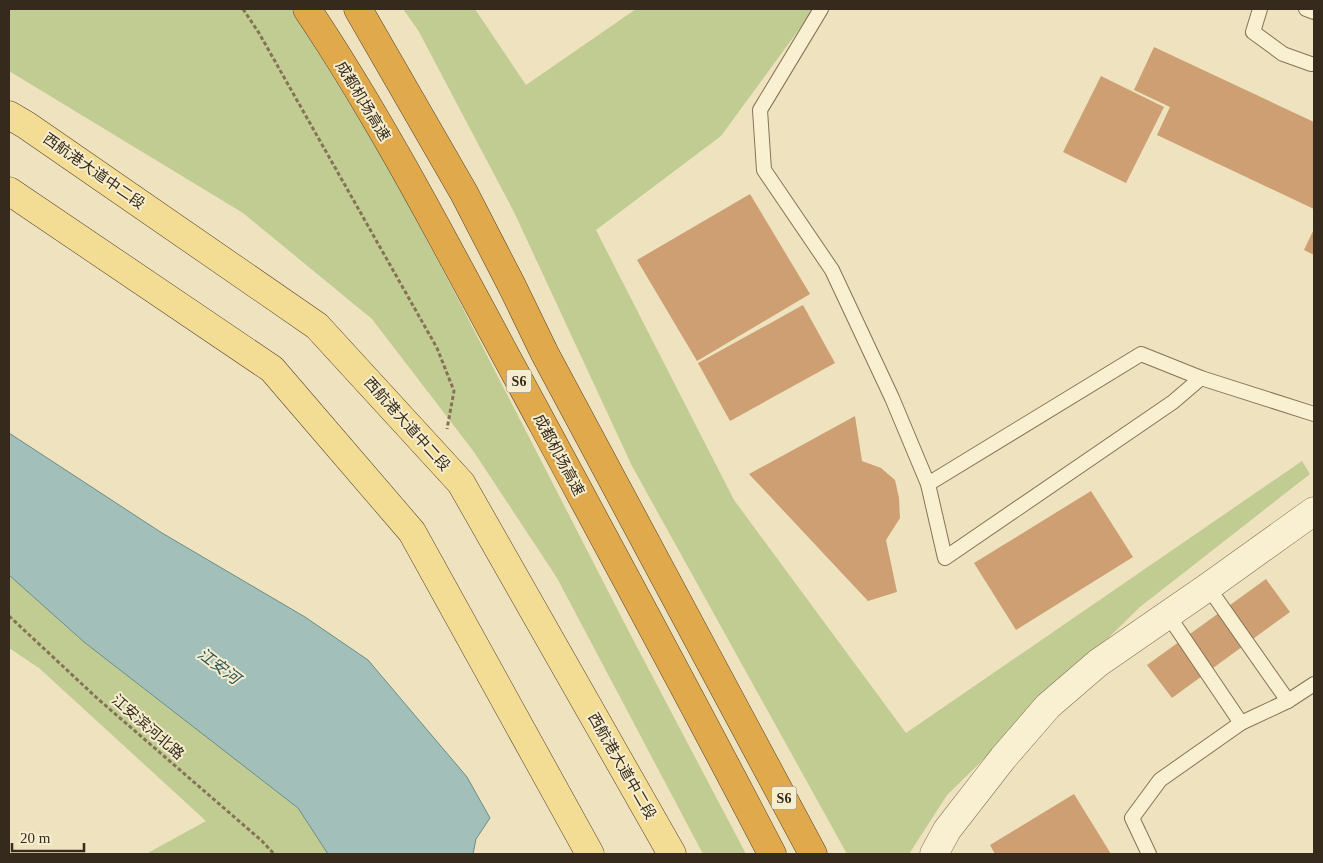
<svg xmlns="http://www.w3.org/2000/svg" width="1323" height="863" font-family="'Times New Roman','Noto Sans SC',serif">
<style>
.green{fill:#c1cc92}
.water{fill:#a2c0b9;stroke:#698d87}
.building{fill:#cd9f73}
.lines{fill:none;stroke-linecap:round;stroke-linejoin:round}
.service-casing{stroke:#867357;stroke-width:16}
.minor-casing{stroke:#867357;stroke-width:29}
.primary-casing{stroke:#54412b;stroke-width:29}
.motorway-casing{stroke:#54412b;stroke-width:29}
.path{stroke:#867357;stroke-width:3;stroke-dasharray:4 2.5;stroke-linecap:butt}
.service{stroke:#f9f0d1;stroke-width:14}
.minor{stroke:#f9f0d1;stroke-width:28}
.primary{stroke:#f3dc94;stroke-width:28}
.motorway{stroke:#e0a94c;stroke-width:28}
.labels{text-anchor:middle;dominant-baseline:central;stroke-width:4;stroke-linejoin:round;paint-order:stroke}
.shield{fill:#f5edce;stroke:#6f6451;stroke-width:1}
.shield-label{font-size:14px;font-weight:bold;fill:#362a1c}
.street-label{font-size:15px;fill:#362a1c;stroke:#f5edce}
.water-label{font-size:16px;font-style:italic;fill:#2b5556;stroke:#f5edce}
</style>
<rect width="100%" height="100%" fill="#eee3be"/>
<g class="green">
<polygon points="9,9 291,9 384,159 457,297 627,628 746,854 703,854 557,578 474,452 372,319 243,213 9,71"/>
<polygon points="403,9 475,9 526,85 636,9 814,9 721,136 596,230 734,500 906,733 1302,461 1310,474 1140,607 947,795 909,854 847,854 632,466 514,212 418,30"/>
<polygon points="9,575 84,642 298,808 328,854 146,854 206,821 39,668 9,648"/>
</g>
<polygon class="water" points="9,433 162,533 305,617 368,660 467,777 490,818 476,839 473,854 328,854 298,808 84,642 9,575"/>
<g class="building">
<polygon points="1154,47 1314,122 1314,209 1157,135 1170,107 1134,90"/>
<polygon points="1101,76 1164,107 1126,183 1063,152"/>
<polygon points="750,194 810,294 697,361 637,260"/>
<polygon points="1314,229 1314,255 1304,250"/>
<polygon points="803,305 835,363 730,421 698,363"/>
<polygon points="855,416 862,461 881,468 895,480 899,498 900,518 886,540 897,592 868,601 749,474"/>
<polygon points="1091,491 1133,557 1016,630 974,563"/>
<polygon points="1266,579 1290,612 1172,698 1147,665"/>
<polygon points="1074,794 1111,854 995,854 990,845"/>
</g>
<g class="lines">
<defs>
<g id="service">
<polyline points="821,9 760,110 764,170 832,270 892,398 928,484 945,558 1173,402 1201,378 1314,414"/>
<polyline points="1260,9 1253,32 1283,54 1311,64 1314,64"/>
<polyline points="1306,9 1314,12"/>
<polyline points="928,484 1141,354 1201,378"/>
<polyline points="1208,587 1288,701"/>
<polyline points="1168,615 1241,723"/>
<polyline points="1149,854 1132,818 1160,780 1241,723 1288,701 1314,684"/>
</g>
<polyline id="minor" points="934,854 947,830 1003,758 1048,706 1098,663 1208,587 1314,511"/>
<g id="primary">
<polyline points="9,115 26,125 317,326 461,483 672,854"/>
<polyline points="9,191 272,369 412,532 590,854"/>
</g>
<g id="motorway">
<path d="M307,9C384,124 448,249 514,371C601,532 688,692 772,854"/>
<polyline points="358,9 464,193 513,288 545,354 813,854"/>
</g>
</defs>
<use href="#service" class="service-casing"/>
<use href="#minor" class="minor-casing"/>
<use href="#primary" class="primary-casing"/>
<use href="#motorway" class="motorway-casing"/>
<g class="path">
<polyline points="243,9 259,33 437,348 454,391 447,429"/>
<polyline points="9,616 98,699 262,841 274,854"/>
</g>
<use href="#service" class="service"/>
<use href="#minor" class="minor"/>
<use href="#primary" class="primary"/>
<use href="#motorway" class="motorway"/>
</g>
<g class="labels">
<g class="shield">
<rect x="506.5" y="369.5" width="25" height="23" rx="4"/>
<rect x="771.5" y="786.5" width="25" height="23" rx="4"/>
</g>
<g class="shield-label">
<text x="519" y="381">S6</text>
<text x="784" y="798">S6</text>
</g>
<g class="street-label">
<text transform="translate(363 101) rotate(59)">成都机场高速</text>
<text transform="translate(94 171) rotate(35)">西航港大道中二段</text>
<text transform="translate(407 424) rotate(48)">西航港大道中二段</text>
<text transform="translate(559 455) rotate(62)">成都机场高速</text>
<text transform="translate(148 727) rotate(41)">江安滨河北路</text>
<text transform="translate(622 766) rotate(60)">西航港大道中二段</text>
</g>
<g class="water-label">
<text transform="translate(219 666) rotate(37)">江安河</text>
</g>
</g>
<rect width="1323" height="863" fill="none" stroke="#362a1c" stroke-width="20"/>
<path d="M12 843v8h72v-8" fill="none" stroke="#362a1c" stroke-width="2.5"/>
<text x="20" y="843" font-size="15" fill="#362a1c" stroke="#f5edce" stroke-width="4" paint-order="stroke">20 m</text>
</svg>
